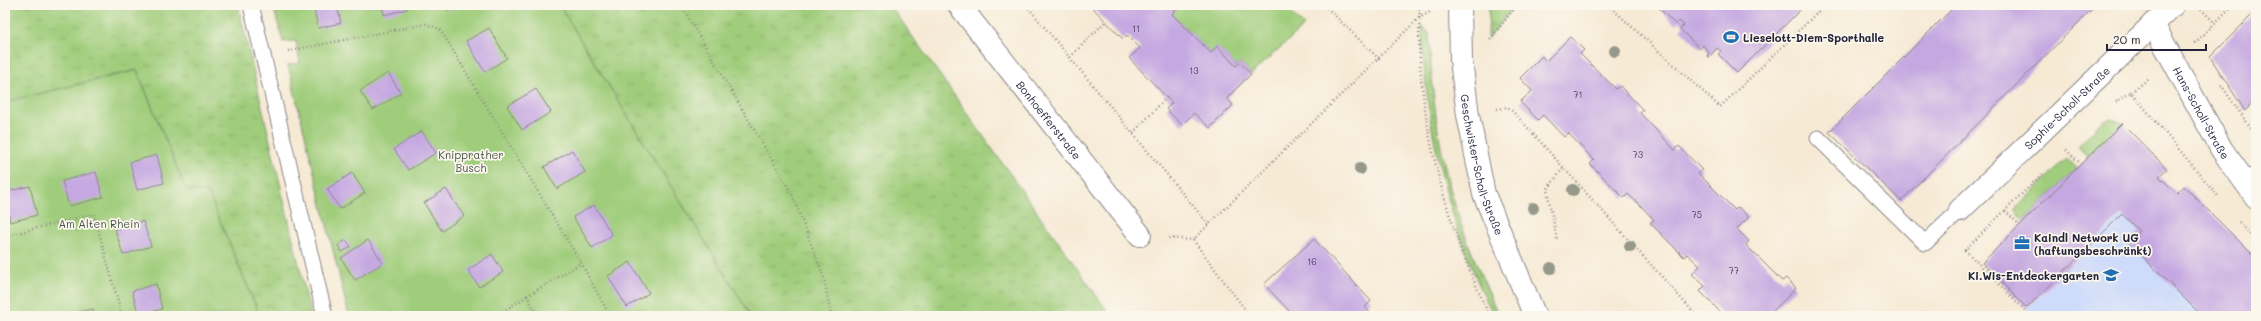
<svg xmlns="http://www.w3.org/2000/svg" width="2261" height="321" font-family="Mali,sans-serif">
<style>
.built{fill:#cedbfa}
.grass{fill:url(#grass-tufts);stroke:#61785b}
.green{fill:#a0cd7b;stroke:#61785b}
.building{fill:#c5a8e1}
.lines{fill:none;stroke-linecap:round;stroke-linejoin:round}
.service-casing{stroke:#8c8688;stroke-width:17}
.minor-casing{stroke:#8c8688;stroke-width:24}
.tertiary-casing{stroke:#8c8688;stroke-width:24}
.path{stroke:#8c8688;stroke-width:2.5;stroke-dasharray:1 3;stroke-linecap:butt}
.service{stroke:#fff;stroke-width:15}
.minor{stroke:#fff;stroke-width:22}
.tertiary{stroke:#fff;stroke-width:22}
.tree{fill:#96988b}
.labels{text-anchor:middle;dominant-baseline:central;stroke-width:3.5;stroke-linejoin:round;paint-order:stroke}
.number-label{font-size:9px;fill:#4b4464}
.poi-label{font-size:11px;font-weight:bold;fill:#22223b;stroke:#fbf7ec;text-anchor:start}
.street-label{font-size:11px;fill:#22223b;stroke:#fbf7ec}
.park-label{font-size:11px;fill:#48554e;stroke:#fbf7ec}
</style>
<defs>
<pattern id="grass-tufts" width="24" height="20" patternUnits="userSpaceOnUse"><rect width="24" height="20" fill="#a0cd7b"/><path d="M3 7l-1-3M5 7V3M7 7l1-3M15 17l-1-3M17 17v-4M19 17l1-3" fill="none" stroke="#8ab06b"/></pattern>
</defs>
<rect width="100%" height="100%" fill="#fbf7ec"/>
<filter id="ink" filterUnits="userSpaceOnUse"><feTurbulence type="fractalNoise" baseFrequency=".025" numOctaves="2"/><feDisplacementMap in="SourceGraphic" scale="8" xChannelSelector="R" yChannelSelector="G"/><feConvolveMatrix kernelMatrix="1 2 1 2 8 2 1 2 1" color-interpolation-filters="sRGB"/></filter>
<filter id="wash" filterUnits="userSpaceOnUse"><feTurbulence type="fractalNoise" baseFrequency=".012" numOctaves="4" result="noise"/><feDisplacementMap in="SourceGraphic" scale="16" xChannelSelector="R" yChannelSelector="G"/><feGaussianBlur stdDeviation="0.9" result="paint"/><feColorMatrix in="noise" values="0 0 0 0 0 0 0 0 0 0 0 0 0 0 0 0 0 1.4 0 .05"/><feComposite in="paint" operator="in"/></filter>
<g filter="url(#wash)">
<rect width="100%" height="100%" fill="#f6ead5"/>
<polygon class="built" points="2122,214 2139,231 2202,316 2020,316"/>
<g class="grass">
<polygon points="5,5 238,5 311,316 260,316 208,193 186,190 137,70 5,102"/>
<polygon points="559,5 890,5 1111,316 751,316"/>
<polygon points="1489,5 1515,5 1488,39"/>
<path d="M1422,26L1429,33C1432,93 1438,154 1457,211C1468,247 1484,282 1499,316H1494C1449,227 1424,126 1422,26Z"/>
</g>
<g class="green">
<polygon points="273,5 559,5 751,316 349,316 288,65 300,63 296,41 283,42"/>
<polygon points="1181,5 1283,5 1304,26 1251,74 1240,62 1236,66 1217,47 1211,53 1172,14"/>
<polygon points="137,70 186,190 208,193 260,316 5,316 5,102"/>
<polygon points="2111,119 2122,123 2088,157 2078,146 2102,121"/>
<polygon points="2067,158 2077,168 2024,220 2014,210"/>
</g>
<g id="blocks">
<g class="building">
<polygon points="313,5 337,5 341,23 318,28"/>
<polygon points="382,5 407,5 407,9 384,15"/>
<polygon points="446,5 458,5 449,11"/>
<polygon points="1090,5 1181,5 1172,14 1211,53 1217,46 1236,66 1240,62 1251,74 1227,98 1233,105 1210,128 1194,113 1182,125 1166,109 1172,103 1129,58 1140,48 1127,35 1123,39"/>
<polygon points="1656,5 1805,5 1737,73 1718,54 1721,51 1717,48 1709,57 1707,55 1709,53 1703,45 1700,49 1680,29 1684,25 1679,21 1676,25"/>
<polygon points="1956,5 2096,5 1901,201 1829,132"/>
<polygon points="2256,11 2256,100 2245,111 2210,57"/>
<polygon points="489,28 507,58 485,72 466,41"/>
<polygon points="1570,37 1584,50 1580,54 1616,89 1620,86 1643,110 1640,113 1675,150 1679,146 1702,170 1698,173 1735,210 1738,207 1749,217 1737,229 1749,241 1746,245 1782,281 1786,278 1796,288 1772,312 1776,316 1717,316 1721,313 1700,291 1705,286 1692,274 1700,266 1687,254 1684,257 1650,223 1654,220 1642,207 1628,194 1624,198 1590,164 1594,160 1568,133 1564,137 1543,115 1538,120 1520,102 1532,91 1520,78 1542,56 1546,61"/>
<polygon points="388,73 401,93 373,110 360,91"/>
<polygon points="536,89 551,112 522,130 507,106"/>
<polygon points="2122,123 2167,169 2159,176 2169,186 2177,193 2184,186 2256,258 2256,316 2202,316 2128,242 2139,231 2122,214 2027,308 1982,263"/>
<polygon points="422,131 436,153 408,170 394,149"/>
<polygon points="572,150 585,172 557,189 544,167"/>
<polygon points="157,155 164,183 137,190 130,162"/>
<polygon points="96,172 103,197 69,206 62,181"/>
<polygon points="352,173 365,193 340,209 327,189"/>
<polygon points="30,186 37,215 10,222 5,192"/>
<polygon points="446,189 464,216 442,231 424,203"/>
<polygon points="594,205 612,235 592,248 573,217"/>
<polygon points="143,221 151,246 123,255 115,229"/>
<polygon points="1314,239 1371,301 1365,307 1373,316 1284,316 1289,311 1264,284"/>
<polygon points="346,240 351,247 342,252 338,245"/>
<polygon points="368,240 383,263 355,280 341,258"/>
<polygon points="492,254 503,272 479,287 468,270"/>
<polygon points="630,262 649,293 627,307 608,276"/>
<polygon points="156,284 162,309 139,315 132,291"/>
<polygon points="93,309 95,316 65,316 65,315"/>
</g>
</g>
</g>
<g filter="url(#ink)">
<use href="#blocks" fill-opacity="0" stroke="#8c8688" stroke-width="1"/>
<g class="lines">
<defs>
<g id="service">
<polyline points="251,5 325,316"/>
<polyline points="1818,138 1925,243 1960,210"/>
</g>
<g id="minor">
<path id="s1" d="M959,5L1140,235"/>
<path id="s2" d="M2153,24L2222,150L2256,197"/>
<path id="s3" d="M1960,210L2173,5"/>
</g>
<g id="tertiary">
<path id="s4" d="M1460,5L1461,60L1468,115L1484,194L1535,316"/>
</g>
</defs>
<use href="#service" class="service-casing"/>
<use href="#minor" class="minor-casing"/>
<use href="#tertiary" class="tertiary-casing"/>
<g class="path">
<polyline points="681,5 792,194 824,278 831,316"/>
<polyline points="1026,5 1209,225"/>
<polyline points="1324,5 1379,59"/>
<path d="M1420,5C1415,84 1432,166 1458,240C1467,266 1479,291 1489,316"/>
<polyline points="1608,5 1720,107 1825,5"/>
<polyline points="2201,9 2215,23"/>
<polyline points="1490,39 1517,5"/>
<polyline points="2195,43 2233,5"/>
<polyline points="288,51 426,24 440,29 581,263 610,316"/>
<polyline points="1070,57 1106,21"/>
<polyline points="2221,85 2255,134"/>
<polyline points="2131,92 2150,78"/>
<polyline points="2116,102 2131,92 2218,196"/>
<polyline points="1497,109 1508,107 1517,116 1697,316"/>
<polyline points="1133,133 1167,97"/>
<polyline points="2066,150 2081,164"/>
<polyline points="2005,211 2020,225"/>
<polyline points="2239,222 2256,241"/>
<polyline points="5,236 94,214 122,316"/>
<polyline points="1169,238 1193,240 1419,18 1431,11"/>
<polyline points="1557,239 1547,190 1563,168"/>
<polyline points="1193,240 1250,316"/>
<polyline points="527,296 581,263"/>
<polyline points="2025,310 1965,250 2043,173"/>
<polyline points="496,316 527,296 538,316"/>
</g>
<use href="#service" class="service"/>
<use href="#minor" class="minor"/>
<use href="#tertiary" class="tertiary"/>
</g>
<g class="tree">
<circle cx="1615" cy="51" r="6"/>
<circle cx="1360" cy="169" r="6"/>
<circle cx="1573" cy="190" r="6"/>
<circle cx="1533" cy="208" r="6"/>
<circle cx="1630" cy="246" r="6"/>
<circle cx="1551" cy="268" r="6"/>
</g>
</g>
<defs>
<symbol id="stadium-bare" viewBox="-9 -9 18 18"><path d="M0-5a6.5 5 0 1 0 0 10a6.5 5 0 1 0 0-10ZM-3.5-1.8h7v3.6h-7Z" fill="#1f6fb2" stroke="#fbf7ec" stroke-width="2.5" paint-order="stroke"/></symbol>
<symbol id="office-bare" viewBox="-9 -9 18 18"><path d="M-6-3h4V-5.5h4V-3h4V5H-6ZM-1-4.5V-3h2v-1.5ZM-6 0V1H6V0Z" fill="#1f6fb2" stroke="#fbf7ec" stroke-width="2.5" paint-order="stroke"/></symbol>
<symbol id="school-bare" viewBox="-9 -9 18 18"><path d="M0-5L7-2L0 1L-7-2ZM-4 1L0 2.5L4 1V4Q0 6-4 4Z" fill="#1f6fb2" stroke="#fbf7ec" stroke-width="2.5" paint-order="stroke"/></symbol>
</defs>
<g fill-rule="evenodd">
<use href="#stadium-bare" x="1720" y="26" width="22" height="22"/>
<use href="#office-bare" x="2011" y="232" width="22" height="22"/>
<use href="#school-bare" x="2100" y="264" width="22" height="22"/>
</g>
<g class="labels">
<g class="number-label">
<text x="1136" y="28">11</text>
<text x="1194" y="70">13</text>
<text x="1578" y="94">71</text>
<text x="1638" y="154">73</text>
<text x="1697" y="214">75</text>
<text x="1312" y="261">16</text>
<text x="1734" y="270">77</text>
</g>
<g class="poi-label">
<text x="1743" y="37">Lieselott-Diem-Sporthalle</text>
<text x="2034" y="237">Kaindl Network UG<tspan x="2034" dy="13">(haftungsbeschränkt)</tspan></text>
<text x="2099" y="275" text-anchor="end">Ki.Wis-Entdeckergarten</text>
</g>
<g class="street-label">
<text stroke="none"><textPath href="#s3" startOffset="148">Sophie-Scholl-Straße</textPath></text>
<text stroke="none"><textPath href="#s2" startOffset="101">Hans-Scholl-Straße</textPath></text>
<text stroke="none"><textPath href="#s1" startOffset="146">Bonhoefferstraße</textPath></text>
<text stroke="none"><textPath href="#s4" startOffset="162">Geschwister-Scholl-Straße</textPath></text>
</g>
<g class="park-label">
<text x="471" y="154">Knipprather<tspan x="471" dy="13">Busch</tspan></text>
<text x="99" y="223">Am Alten Rhein</text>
</g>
</g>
<rect width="2261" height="321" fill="none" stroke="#fbf7ec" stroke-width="20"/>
<path d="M2107 44v6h99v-6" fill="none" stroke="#22223b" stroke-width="2"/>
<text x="2113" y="44" font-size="12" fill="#22223b" stroke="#fbf7ec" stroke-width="3" paint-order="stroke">20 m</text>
</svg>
